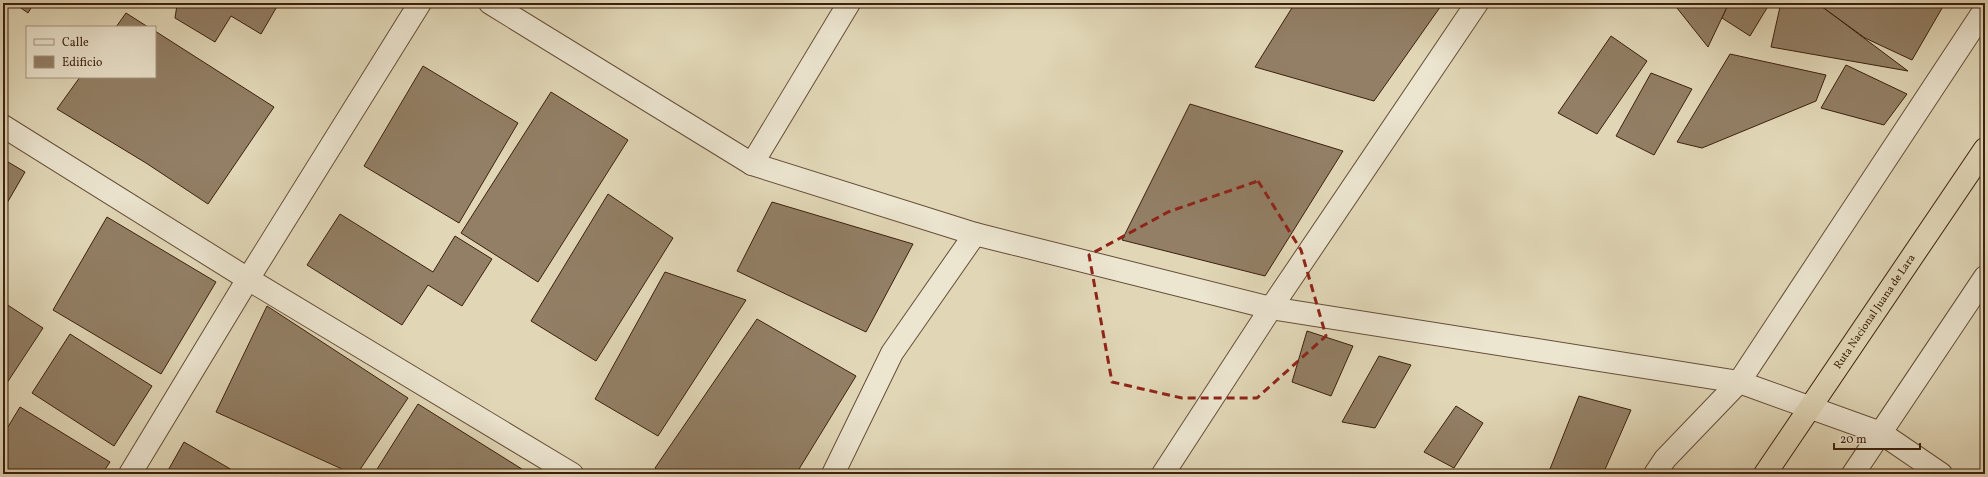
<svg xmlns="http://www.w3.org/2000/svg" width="1988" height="477" font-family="Vollkorn,serif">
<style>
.building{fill:#927f65;stroke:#3d200d}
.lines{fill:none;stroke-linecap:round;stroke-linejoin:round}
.minor-casing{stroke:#664e38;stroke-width:24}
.highway-casing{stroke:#3d200d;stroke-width:24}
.minor{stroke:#ece5d0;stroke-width:22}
.highway{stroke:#e1d7b7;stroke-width:22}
.marked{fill:none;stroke:#8f2418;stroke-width:3;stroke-dasharray:8 5;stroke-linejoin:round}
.labels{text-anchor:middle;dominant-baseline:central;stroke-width:3.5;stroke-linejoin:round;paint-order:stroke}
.street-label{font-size:11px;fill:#3d200d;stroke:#ece5d0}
</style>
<rect width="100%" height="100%" fill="#e1d7b7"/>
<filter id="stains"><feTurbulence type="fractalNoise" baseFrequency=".005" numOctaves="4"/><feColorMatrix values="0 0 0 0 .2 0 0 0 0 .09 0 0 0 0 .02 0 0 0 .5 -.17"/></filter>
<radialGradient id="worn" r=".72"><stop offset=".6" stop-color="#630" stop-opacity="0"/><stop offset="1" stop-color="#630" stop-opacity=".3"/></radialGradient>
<g class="building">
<polygon points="14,3 34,3 28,13"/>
<polygon points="174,3 279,3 261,34 231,16 215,42 175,18 177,5"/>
<polygon points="1295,3 1443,3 1374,101 1255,67"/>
<polygon points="1673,3 1729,3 1708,47"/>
<polygon points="1729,3 1770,3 1750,36 1722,18"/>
<polygon points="1791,3 1817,3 1908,71 1771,47 1780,7"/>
<polygon points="1817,3 1945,3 1912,60 1865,38"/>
<polygon points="126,13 148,27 116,27"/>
<polygon points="155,31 274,107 208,204 146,163 57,109 80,77 155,77"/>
<polygon points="1611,36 1647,61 1597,134 1558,113"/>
<polygon points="1730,54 1826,75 1816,101 1702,148 1677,142"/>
<polygon points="1846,65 1907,94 1884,125 1821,108"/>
<polygon points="423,66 518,123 459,223 364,166"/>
<polygon points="1651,73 1692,89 1654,155 1616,136"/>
<polygon points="551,92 628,140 538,282 461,233"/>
<polygon points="1190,104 1343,151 1265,276 1122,240"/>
<polygon points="3,159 25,172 3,210"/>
<polygon points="608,194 673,238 596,361 531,321"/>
<polygon points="772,202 913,244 866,332 737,271"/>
<polygon points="340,214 433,272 455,236 492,259 462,306 428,285 402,325 307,265"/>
<polygon points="107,217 216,282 161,374 53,310"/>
<polygon points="665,272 746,300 658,436 595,399"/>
<polygon points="3,302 43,328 3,389"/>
<polygon points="267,306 408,398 357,474 353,474 216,412"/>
<polygon points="757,319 856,376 796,474 663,474 655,468"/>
<polygon points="1307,331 1353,346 1331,396 1292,382"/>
<polygon points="70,334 152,386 114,446 32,393"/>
<polygon points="1379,356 1411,365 1375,428 1342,422"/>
<polygon points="1579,396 1631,410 1603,474 1548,474"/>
<polygon points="418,404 525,471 523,474 374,474"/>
<polygon points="1456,406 1483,423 1454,468 1424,452"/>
<polygon points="20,407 110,462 102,474 3,474 3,435"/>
<polygon points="184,442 239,474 166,474"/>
</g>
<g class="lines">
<defs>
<g id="minor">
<polyline points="490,3 752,164 975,234 1271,308 1739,382 1881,433 1941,474"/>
<polyline points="3,126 248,279 572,474"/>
<polyline points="752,164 849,3"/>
<polyline points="130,474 248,279 420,3"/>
<polyline points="833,474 892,353 975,234"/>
<polyline points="1163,474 1271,308 1477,3"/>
<polyline points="1655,474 1665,459 1739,382 1985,9"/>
<polyline points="1853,474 1985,277"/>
</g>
<g id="highway">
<path id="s1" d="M1765,474L1985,149"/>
</g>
</defs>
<use href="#minor" class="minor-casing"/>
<use href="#highway" class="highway-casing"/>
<use href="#minor" class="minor"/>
<use href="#highway" class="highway"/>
</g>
<path class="marked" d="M1258,181L1301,250L1326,336L1257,398H1182L1112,382L1089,255L1168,212Z"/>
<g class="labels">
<g class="street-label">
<text stroke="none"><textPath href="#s1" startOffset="196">Ruta Nacional Juana de Lara</textPath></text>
</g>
</g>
<rect width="1988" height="477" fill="none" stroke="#e1d7b7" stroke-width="16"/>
<rect x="4" y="4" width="1980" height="469" fill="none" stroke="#3d200d" stroke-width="2"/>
<rect x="8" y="8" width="1972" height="461" fill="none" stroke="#3d200d"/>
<rect x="26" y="26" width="130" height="52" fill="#ece5d0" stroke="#a69682"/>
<rect x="34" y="39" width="20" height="6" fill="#ece5d0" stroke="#a69682"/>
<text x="62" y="46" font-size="12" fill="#3d200d">Calle</text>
<rect x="34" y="56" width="20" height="12" fill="#927f65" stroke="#a69682"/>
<text x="62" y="66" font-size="12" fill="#3d200d">Edificio</text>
<path d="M1834 443v6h86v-6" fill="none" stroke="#3d200d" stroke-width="2"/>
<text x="1840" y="443" font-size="12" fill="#3d200d" stroke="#ece5d0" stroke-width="3" paint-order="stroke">20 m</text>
<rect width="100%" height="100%" filter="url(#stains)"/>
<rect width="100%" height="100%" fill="url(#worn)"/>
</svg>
